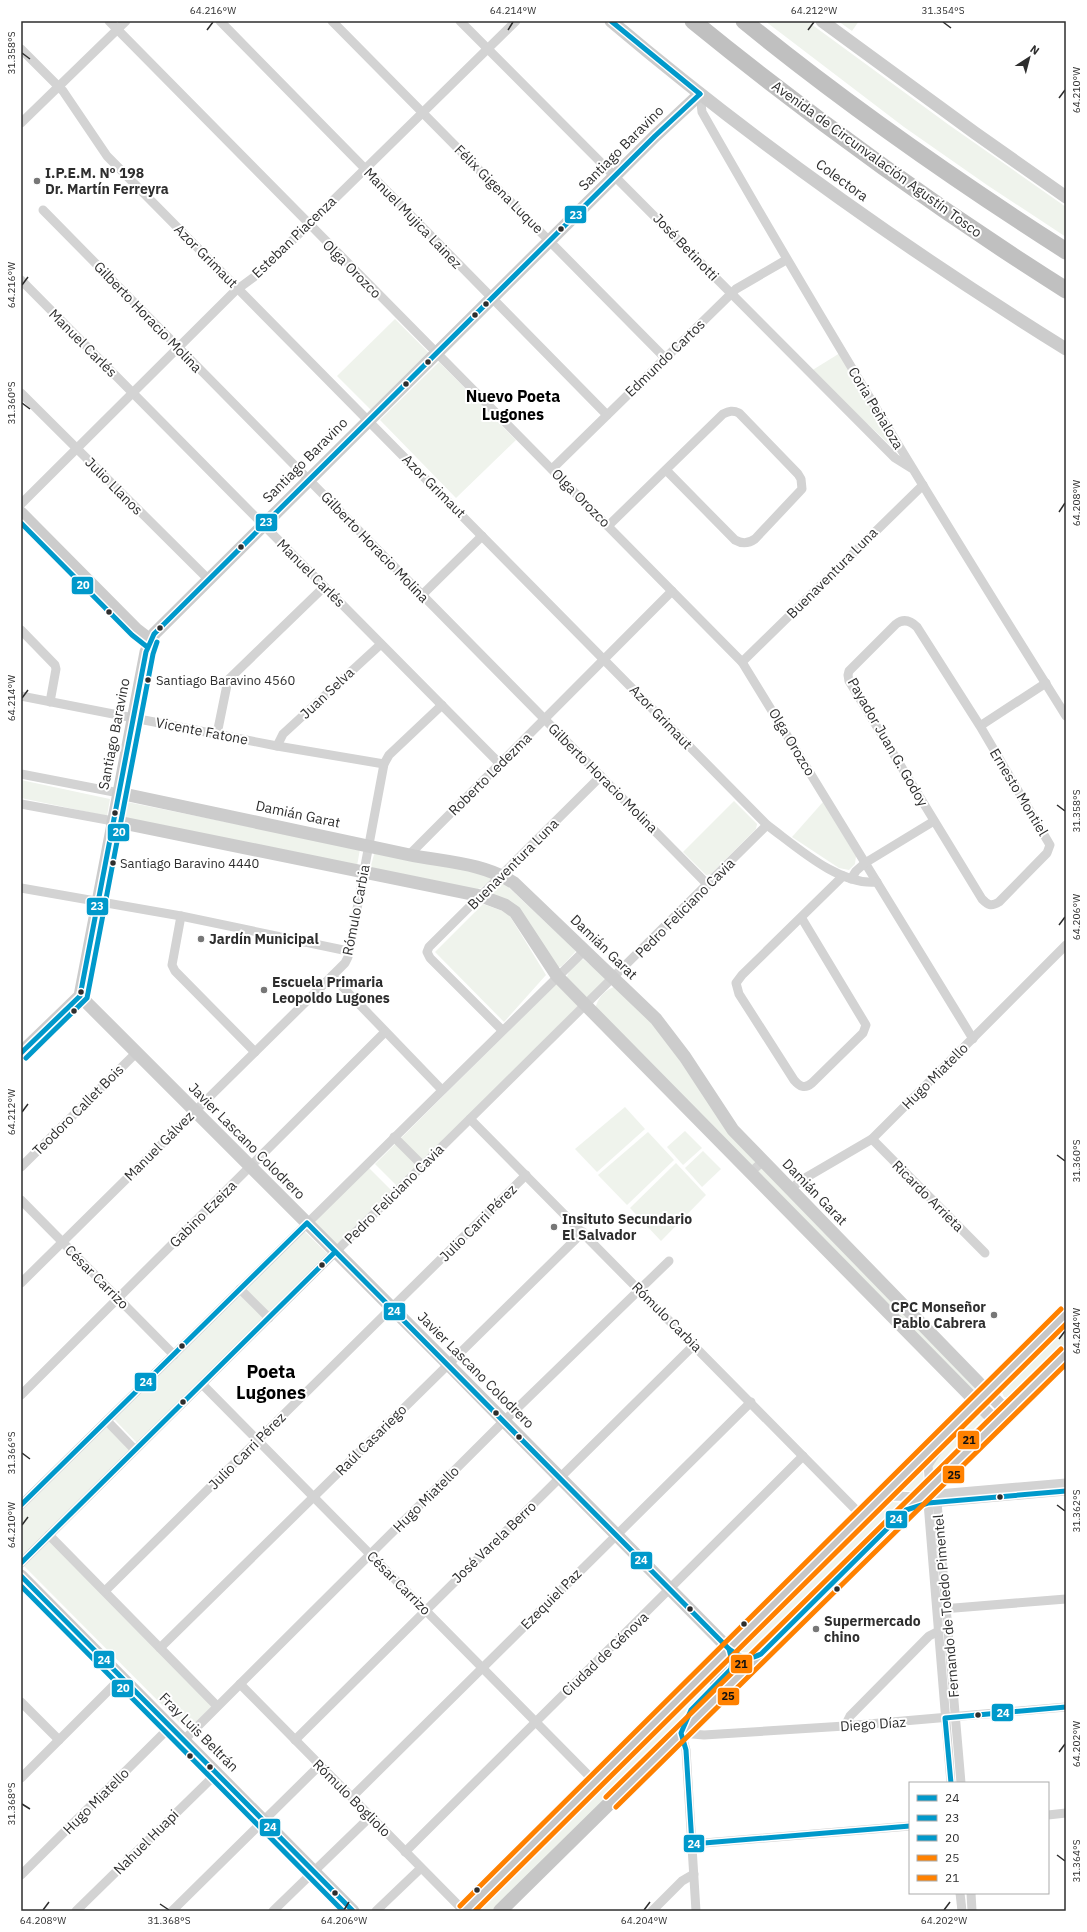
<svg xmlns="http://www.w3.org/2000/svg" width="1087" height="1932" font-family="'IBM Plex Sans',sans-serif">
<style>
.green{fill:#eff3ec}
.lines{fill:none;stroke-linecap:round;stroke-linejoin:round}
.street{stroke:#d3d3d3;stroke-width:9}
.secondary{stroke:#ccc;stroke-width:13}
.primary{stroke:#c6c6c6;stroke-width:14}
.highway{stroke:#c0c0c0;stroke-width:17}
.bus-1-casing{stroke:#fff;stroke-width:8}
.bus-2-casing{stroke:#fff;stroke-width:8}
.bus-3-casing{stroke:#fff;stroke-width:8}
.bus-4-casing{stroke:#fff;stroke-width:8}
.bus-5-casing{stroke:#fff;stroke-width:8}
.bus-1{stroke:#0099cb;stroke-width:5}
.bus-2{stroke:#0099cb;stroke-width:5}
.bus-3{stroke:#0099cb;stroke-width:5}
.bus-4{stroke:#ff8100;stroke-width:5}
.bus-5{stroke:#ff8100;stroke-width:5}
.ticks{fill:none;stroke:#2e2e2e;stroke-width:1.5}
.poi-dot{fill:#777;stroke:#fff;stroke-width:1.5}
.bus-dot{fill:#2e2e2e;stroke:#fff;stroke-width:1.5}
.labels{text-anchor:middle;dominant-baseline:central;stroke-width:4;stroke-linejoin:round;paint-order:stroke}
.bus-label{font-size:13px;fill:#2e2e2e;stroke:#fff;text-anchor:start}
.street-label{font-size:14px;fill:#2e2e2e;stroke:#fff}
.poi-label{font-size:14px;font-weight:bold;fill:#2e2e2e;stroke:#fff;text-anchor:start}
.quarter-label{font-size:16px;font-weight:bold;fill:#000;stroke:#fff}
.district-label{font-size:18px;font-weight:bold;fill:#000;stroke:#fff}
.line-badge{stroke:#fff;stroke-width:1.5}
.badge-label{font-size:11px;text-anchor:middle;font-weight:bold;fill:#fff}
.pale-badge-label{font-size:11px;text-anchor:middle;font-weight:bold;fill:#111}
.neatline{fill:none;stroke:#2e2e2e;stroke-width:1.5}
.ticks-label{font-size:10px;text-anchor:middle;fill:#2e2e2e}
</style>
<rect width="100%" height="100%" fill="#fff"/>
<g class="green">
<polygon points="765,21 807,21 949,125 1066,207 1066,237 987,185 904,127"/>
<polygon points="838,21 859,21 852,31"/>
<polygon points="395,319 430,354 372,411 337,376"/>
<polygon points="840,353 906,460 811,371"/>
<polygon points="439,362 516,440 456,498 380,420"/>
<polygon points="21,780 110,799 107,816 21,798"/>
<polygon points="734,801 757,824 756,829 711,874 706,875 683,852"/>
<polygon points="127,802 360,849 357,866 124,819"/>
<polygon points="823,802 856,856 855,864 849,870 839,868 792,837"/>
<polygon points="375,851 491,875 491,880 481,888 474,890 370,869"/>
<polygon points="502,881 576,951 562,966 557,968 491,895"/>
<polygon points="483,904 508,913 546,975 504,1022 435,952"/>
<path d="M583,959L605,977V981L591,996L583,998L566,981C567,972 574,963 583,959Z"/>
<polygon points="556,984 578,1006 397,1186 375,1164"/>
<path d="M616,986L652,1020L710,1105L978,1391L975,1395L595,1010C597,998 605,990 616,986Z"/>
<polygon points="625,1107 645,1129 597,1172 575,1149"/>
<polygon points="685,1131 702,1148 683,1165 667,1147"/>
<polygon points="648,1132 674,1160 627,1205 598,1175"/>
<polygon points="703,1151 721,1169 702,1187 685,1168"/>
<polygon points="676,1163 706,1195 661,1241 630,1208"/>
<polygon points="369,1168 393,1192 338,1246 313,1222"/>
<polygon points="304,1231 329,1255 269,1313 245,1289"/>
<polygon points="241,1293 265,1317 137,1443 114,1419"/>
<polygon points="1066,1324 1066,1345 1011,1398 1004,1397 1001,1390 1004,1386"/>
<polygon points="979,1410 984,1418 982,1421 949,1453 933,1474 932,1463 949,1439"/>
<polygon points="107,1426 130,1450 21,1558 21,1510"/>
<polygon points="921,1469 923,1471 924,1484 915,1492 903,1490 903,1487"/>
<path d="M891,1502L904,1503L758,1648C751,1651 745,1654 738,1651L737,1648L738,1645Z"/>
<polygon points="49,1540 212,1706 188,1731 24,1566"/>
<polygon points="723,1664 722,1674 688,1708 669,1736 493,1911 472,1911"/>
</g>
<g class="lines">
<g class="street">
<polyline points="109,21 742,662 973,1039"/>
<polyline points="220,21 607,415"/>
<polyline points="332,21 665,358"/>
<polyline points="460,21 895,458 911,468"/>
<path d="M21,49L63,91L107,156L767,825C797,847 839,886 877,882"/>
<path d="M700,94L702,112C818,316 941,517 1066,716"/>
<polyline points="21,123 126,21"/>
<polyline points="43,210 708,885"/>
<polyline points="21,280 500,764"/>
<polyline points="21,393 208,579"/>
<polyline points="552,469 736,289 786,260"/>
<polyline points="21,504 235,291 258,274 516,21"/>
<path d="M608,526L723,414C729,411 733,410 739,413L798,474L801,479L802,489L755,539C748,544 742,544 735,540L666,470"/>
<polyline points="422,595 482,536"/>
<polyline points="21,630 55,665 56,669 50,702"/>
<polyline points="742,662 923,485"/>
<polyline points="21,696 277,746 384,764"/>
<path d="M980,726L917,627C911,621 904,618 896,624L849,671L848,675L849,681L982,899C988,905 991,907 999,902L1047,853L1050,845L980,726L1046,683"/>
<polyline points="217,734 228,680 324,587"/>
<polyline points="277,746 283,734 381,644"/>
<polyline points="21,774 119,793"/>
<polyline points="21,804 113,821"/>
<polyline points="409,855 672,591"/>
<polyline points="851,879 856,871 865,863 934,821"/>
<polyline points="21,888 181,916 348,951"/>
<polyline points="181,916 172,965 175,971 255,1052"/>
<path d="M801,917L866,1025L863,1033L812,1083C805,1089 800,1087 794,1080L739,994L736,983L742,975L843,876"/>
<polyline points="502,1030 430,958 427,952 429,947 601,776"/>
<polyline points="442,1090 332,976 345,963 348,957 384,764 389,755 442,705"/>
<polyline points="470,1119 863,1517"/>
<polyline points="394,1137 423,1166"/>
<polyline points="872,1139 985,1253"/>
<polyline points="21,1167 136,1053"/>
<polyline points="751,1172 763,1161"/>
<polyline points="791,1189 800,1181 872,1139 1066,945"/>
<polyline points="21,1200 174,1355"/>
<polyline points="21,1283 332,976"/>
<polyline points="240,1289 269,1318"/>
<polyline points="202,1384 595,1782"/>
<polyline points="21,1395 385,1032"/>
<polyline points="107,1421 135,1450"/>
<polyline points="942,1444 928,1465 930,1487 928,1503 951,1783"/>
<polyline points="940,1478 937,1502 961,1783"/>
<polyline points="881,1501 893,1496 919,1497 938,1494 1066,1483"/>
<polyline points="932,1503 1066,1491"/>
<polyline points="21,1505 585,950"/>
<polyline points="49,1535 217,1706"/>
<polyline points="21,1563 767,825"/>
<polyline points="105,1591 526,1175"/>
<polyline points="942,1609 1066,1599"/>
<polyline points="160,1648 583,1232"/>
<polyline points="240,1684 464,1911"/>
<polyline points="21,1702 59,1740"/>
<polyline points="845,1726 850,1716 929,1636 937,1632"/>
<polyline points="184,1740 504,1421 669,1261"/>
<polyline points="295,1740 694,1345"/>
<polyline points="21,1778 122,1677"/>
<polyline points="352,1797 751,1402"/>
<polyline points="1048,1815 1066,1813"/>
<polyline points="692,1844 910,1826"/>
<polyline points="405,1852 803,1456"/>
<polyline points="21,1875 171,1726"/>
<polyline points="960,1893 962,1911"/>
<polyline points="971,1893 972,1911"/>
<polyline points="76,1911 217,1773"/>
<polyline points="172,1911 320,1765"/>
<polyline points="273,1911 371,1816"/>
<polyline points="376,1911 421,1868"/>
<polyline points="652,1911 682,1881 694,1874"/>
<polyline points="696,1911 686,1750 681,1733 704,1735 845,1726 1066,1707"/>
</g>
<g class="secondary">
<path d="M611,21C754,142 907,250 1066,349"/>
<polyline points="822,21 975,133 1066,197"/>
<polyline points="21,513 137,630 150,640"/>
<path d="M119,793C216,814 313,835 410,855C445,862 484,863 514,883L656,1019L685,1057L733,1130L1007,1412"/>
<polyline points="113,821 481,896 505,905 515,912 557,976 996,1422"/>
<polyline points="80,996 443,1359 729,1649"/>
<polyline points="21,1053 80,996 146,652 154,634 655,136 700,94"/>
<polyline points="21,1576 353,1911"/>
</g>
<g class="primary">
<path d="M717,1684C730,1671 734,1668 729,1649"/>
<polyline points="465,1911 1066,1314"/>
<polyline points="500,1911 1066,1354"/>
</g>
<g class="highway">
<path d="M693,21C812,118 936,208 1066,290"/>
<path d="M744,21C846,104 955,180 1066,251"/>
</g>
<defs>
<g id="bus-1">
<path d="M21,1505L307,1223L729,1649C740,1657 748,1661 761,1654L906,1510L928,1503L1066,1491"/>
<polyline points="21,1563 335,1252"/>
<polyline points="21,1576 353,1911"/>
<polyline points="729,1649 732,1661 731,1669 691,1710 681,1733 686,1750 692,1844 910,1826"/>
<polyline points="951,1783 945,1718 1066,1707"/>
</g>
<g id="bus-2">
<polyline points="611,21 700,94"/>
<polyline points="21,1053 80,996 146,652 154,634 655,136 700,94"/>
</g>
<g id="bus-3">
<polyline points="21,523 132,635 146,646"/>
<polyline points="26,1058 87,998 153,654 157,642"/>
<polyline points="21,1586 343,1911"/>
</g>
<g id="bus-4">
<polyline points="616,1807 1066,1364"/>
<polyline points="475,1911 1066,1324"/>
</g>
<g id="bus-5">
<polyline points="606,1797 1061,1349"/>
<polyline points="460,1906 1061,1309"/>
</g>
</defs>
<use href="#bus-1" class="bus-1-casing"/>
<use href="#bus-2" class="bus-2-casing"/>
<use href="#bus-3" class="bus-3-casing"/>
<use href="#bus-4" class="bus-4-casing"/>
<use href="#bus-5" class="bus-5-casing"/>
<use href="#bus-1" class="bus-1"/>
<use href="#bus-2" class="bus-2"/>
<use href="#bus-3" class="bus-3"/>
<use href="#bus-4" class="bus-4"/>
<use href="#bus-5" class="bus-5"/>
</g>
<path class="ticks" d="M943,22L951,28M207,30L213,22M508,30L513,22M808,30L814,22M22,53L30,59M1059,98L1065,90M22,285L28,277M22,403L30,409M1059,512L1065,503M22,698L28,690M1057,805L1065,811M1059,925L1065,917M22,1112L28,1104M1057,1155L1065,1161M1059,1339L1065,1331M22,1453L30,1459M1057,1505L1065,1511M22,1525L28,1517M1059,1752L1065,1744M22,1804L30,1809M1057,1855L1065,1861M160,1904L169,1910M43,1910L49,1902M344,1910L349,1902M644,1910L650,1902M944,1910L950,1902"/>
<g class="poi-dot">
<circle cx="37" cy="181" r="4"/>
<circle cx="201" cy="939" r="4"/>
<circle cx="264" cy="990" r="4"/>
<circle cx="554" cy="1227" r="4"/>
<circle cx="994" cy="1315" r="4"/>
<circle cx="816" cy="1629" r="4"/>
</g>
<g class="bus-dot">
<circle cx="561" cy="229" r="3.5"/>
<circle cx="486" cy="304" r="3.5"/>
<circle cx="475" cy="315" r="3.5"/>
<circle cx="428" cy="362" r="3.5"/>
<circle cx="406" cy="384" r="3.5"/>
<circle cx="241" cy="547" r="3.5"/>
<circle cx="109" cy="612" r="3.5"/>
<circle cx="160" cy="628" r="3.5"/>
<circle cx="148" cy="680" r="3.5"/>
<circle cx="115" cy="813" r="3.5"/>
<circle cx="113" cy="863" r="3.5"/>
<circle cx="81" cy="992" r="3.5"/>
<circle cx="74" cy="1011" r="3.5"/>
<circle cx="322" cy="1265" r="3.5"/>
<circle cx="182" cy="1346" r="3.5"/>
<circle cx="183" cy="1402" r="3.5"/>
<circle cx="496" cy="1413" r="3.5"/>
<circle cx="519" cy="1437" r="3.5"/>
<circle cx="1000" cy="1497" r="3.5"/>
<circle cx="837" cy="1589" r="3.5"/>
<circle cx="690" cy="1609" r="3.5"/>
<circle cx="744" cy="1624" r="3.5"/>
<circle cx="978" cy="1715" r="3.5"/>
<circle cx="190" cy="1756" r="3.5"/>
<circle cx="210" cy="1767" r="3.5"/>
<circle cx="477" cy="1890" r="3.5"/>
<circle cx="335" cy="1893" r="3.5"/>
</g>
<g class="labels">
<g class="bus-label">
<text x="156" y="680">Santiago Baravino 4560</text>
<text x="120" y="863">Santiago Baravino 4440</text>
</g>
<g class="street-label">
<text transform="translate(621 148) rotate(-45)">Santiago Baravino</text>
<text transform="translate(877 159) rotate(36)">Avenida de Circunvalación Agustín Tosco</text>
<text transform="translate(842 180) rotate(36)">Colectora</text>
<text transform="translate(499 189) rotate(45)">Félix Gigena Luque</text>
<text transform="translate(413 218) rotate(46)">Manuel Mujica Lainez</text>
<text transform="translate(294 237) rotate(-44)">Esteban Piacenza</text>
<text transform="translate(686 247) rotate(46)">José Betinotti</text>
<text transform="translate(206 256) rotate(45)">Azor Grimaut</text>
<text transform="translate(352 269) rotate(45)">Olga Orozco</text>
<text transform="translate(148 317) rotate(46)">Gilberto Horacio Molina</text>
<text transform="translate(83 343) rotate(45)">Manuel Carlés</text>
<text transform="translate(665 358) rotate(-44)">Edmundo Cartos</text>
<text transform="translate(876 408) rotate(59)">Coria Peñaloza</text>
<text transform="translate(305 460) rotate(-45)">Santiago Baravino</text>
<text transform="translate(114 486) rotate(45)">Julio Llanos</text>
<text transform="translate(434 486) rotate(45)">Azor Grimaut</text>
<text transform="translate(581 498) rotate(45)">Olga Orozco</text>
<text transform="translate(375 547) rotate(46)">Gilberto Horacio Molina</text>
<text transform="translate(311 573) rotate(45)">Manuel Carlés</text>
<text transform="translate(832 573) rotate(-45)">Buenaventura Luna</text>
<text transform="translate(327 693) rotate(-43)">Juan Selva</text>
<text transform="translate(661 717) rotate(46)">Azor Grimaut</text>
<text transform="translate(202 731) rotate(11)">Vicente Fatone</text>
<text transform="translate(114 734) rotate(-79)">Santiago Baravino</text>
<text transform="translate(792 742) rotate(59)">Olga Orozco</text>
<text transform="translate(888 742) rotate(60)">Payador Juan G. Godoy</text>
<text transform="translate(490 774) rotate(-45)">Roberto Ledezma</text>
<text transform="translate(603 778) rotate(45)">Gilberto Horacio Molina</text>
<text transform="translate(1019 792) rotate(59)">Ernesto Montiel</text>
<text transform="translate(298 814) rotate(12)">Damián Garat</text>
<text transform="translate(513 864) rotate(-45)">Buenaventura Luna</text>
<text transform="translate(685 908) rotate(-45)">Pedro Feliciano Cavia</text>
<text transform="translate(356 910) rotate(-79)">Rómulo Carbia</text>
<text transform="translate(604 947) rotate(44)">Damián Garat</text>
<text transform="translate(935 1076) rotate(-45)">Hugo Miatello</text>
<text transform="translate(78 1110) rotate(-45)">Teodoro Callet Bois</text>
<text transform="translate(247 1141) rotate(45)">Javier Lascano Colodrero</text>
<text transform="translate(159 1146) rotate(-45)">Manuel Gálvez</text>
<text transform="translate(815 1192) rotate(46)">Damián Garat</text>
<text transform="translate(394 1194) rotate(-45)">Pedro Feliciano Cavia</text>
<text transform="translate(928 1196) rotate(45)">Ricardo Arrieta</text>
<text transform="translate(203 1214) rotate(-45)">Gabino Ezeiza</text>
<text transform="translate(478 1223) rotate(-45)">Julio Carri Pérez</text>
<text transform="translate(97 1277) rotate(45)">César Carrizo</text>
<text transform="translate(667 1317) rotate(45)">Rómulo Carbia</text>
<text transform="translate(476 1370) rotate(45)">Javier Lascano Colodrero</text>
<text transform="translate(371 1440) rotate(-45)">Raúl Casariego</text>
<text transform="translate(247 1451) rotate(-45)">Julio Carri Pérez</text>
<text transform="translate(426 1499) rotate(-45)">Hugo Miatello</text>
<text transform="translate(494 1542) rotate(-44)">José Varela Berro</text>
<text transform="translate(399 1583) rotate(45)">César Carrizo</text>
<text transform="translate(551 1599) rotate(-45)">Ezequiel Paz</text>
<text transform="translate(946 1606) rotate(-95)">Fernando de Toledo Pimentel</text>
<text transform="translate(605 1654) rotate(-44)">Ciudad de Génova</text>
<text transform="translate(873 1724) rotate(-4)">Diego Díaz</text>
<text transform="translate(199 1732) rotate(45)">Fray Luis Beltrán</text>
<text transform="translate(352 1798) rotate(45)">Rómulo Bogliolo</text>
<text transform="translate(96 1801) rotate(-45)">Hugo Miatello</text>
<text transform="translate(146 1842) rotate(-45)">Nahuel Huapi</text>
</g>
<g class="poi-label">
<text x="45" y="173">I.P.E.M. Nº 198<tspan x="45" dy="16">Dr. Martín Ferreyra</tspan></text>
<text x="209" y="939">Jardín Municipal</text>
<text x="272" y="982">Escuela Primaria<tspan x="272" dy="16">Leopoldo Lugones</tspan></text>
<text x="562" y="1219">Insituto Secundario<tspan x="562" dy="16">El Salvador</tspan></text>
<text x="986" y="1307" text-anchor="end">CPC Monseñor<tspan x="986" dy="16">Pablo Cabrera</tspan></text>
<text x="824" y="1621">Supermercado<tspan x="824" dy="16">chino</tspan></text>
</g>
<g class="quarter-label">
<text x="513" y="396">Nuevo Poeta<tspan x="513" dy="18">Lugones</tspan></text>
</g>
<g class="district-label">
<text x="271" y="1371">Poeta<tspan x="271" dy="21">Lugones</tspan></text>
</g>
</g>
<g class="line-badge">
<rect x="564" y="205" width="23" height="19" rx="4" fill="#0099cb"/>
<rect x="255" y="513" width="23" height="19" rx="4" fill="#0099cb"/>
<rect x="71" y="576" width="23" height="19" rx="4" fill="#0099cb"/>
<rect x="107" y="823" width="23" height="19" rx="4" fill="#0099cb"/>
<rect x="86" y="897" width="23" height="19" rx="4" fill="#0099cb"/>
<rect x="383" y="1302" width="23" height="19" rx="4" fill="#0099cb"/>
<rect x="134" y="1372" width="23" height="20" rx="4" fill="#0099cb"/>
<rect x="957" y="1430" width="23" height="20" rx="4" fill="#ff8100"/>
<rect x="942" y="1465" width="23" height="19" rx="4" fill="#ff8100"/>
<rect x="885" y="1510" width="23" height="19" rx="4" fill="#0099cb"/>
<rect x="630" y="1551" width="23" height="19" rx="4" fill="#0099cb"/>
<rect x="93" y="1650" width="22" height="19" rx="4" fill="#0099cb"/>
<rect x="730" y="1654" width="23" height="20" rx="4" fill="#ff8100"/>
<rect x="111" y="1679" width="23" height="19" rx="4" fill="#0099cb"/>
<rect x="717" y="1687" width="23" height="19" rx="4" fill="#ff8100"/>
<rect x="991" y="1703" width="23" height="19" rx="4" fill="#0099cb"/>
<rect x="259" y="1818" width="22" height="19" rx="4" fill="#0099cb"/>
<rect x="683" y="1834" width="22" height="19" rx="4" fill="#0099cb"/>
</g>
<g class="badge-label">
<text x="576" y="219">23</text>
<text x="266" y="526">23</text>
<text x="83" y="589">20</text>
<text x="119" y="836">20</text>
<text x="97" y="910">23</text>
<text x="394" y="1315">24</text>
<text x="146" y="1386">24</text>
<text x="896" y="1523">24</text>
<text x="641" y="1564">24</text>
<text x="104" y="1664">24</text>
<text x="123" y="1692">20</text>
<text x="1003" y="1717">24</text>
<text x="270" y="1831">24</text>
<text x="694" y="1848">24</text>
</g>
<g class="pale-badge-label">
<text x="969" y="1444">21</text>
<text x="954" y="1479">25</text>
<text x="741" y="1668">21</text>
<text x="728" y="1700">25</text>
</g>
<rect width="1087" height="1932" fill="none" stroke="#ffffff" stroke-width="44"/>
<rect x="909" y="1782" width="140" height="112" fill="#ffffff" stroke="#ababab"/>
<rect x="917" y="1795" width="20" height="6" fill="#0099cb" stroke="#ababab"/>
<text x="945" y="1802" font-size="12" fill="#2e2e2e">24</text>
<rect x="917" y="1815" width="20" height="6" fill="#0099cb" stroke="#ababab"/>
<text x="945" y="1822" font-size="12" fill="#2e2e2e">23</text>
<rect x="917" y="1835" width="20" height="6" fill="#0099cb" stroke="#ababab"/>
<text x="945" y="1842" font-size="12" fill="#2e2e2e">20</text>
<rect x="917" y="1855" width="20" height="6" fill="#ff8100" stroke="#ababab"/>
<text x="945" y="1862" font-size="12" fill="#2e2e2e">25</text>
<rect x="917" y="1875" width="20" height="6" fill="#ff8100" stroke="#ababab"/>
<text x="945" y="1882" font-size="12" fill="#2e2e2e">21</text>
<g transform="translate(1029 58) rotate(36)" stroke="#ffffff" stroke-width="3" paint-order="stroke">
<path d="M0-3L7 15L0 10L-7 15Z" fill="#2e2e2e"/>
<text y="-6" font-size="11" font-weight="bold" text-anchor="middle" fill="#2e2e2e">N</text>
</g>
<rect x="22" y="22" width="1043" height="1888" class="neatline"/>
<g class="ticks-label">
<text x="213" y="14">64.216°W</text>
<text x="513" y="14">64.214°W</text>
<text x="814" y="14">64.212°W</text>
<text x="943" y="14">31.354°S</text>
<text transform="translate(11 53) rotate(-90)" y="4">31.358°S</text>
<text transform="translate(1076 90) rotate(-90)" y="4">64.210°W</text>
<text transform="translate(11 285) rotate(-90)" y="4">64.216°W</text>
<text transform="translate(11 403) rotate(-90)" y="4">31.360°S</text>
<text transform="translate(1076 503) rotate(-90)" y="4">64.208°W</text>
<text transform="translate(11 698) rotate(-90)" y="4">64.214°W</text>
<text transform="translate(1076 811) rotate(-90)" y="4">31.358°S</text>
<text transform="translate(1076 917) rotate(-90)" y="4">64.206°W</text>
<text transform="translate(11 1112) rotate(-90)" y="4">64.212°W</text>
<text transform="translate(1076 1161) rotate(-90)" y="4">31.360°S</text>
<text transform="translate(1076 1331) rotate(-90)" y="4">64.204°W</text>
<text transform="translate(11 1453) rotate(-90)" y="4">31.366°S</text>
<text transform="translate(1076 1511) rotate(-90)" y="4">31.362°S</text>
<text transform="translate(11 1525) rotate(-90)" y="4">64.210°W</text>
<text transform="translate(1076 1744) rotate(-90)" y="4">64.202°W</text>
<text transform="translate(11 1804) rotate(-90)" y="4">31.368°S</text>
<text transform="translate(1076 1861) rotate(-90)" y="4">31.364°S</text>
<text x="43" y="1924">64.208°W</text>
<text x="169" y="1924">31.368°S</text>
<text x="344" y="1924">64.206°W</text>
<text x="644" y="1924">64.204°W</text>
<text x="944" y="1924">64.202°W</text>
</g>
</svg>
